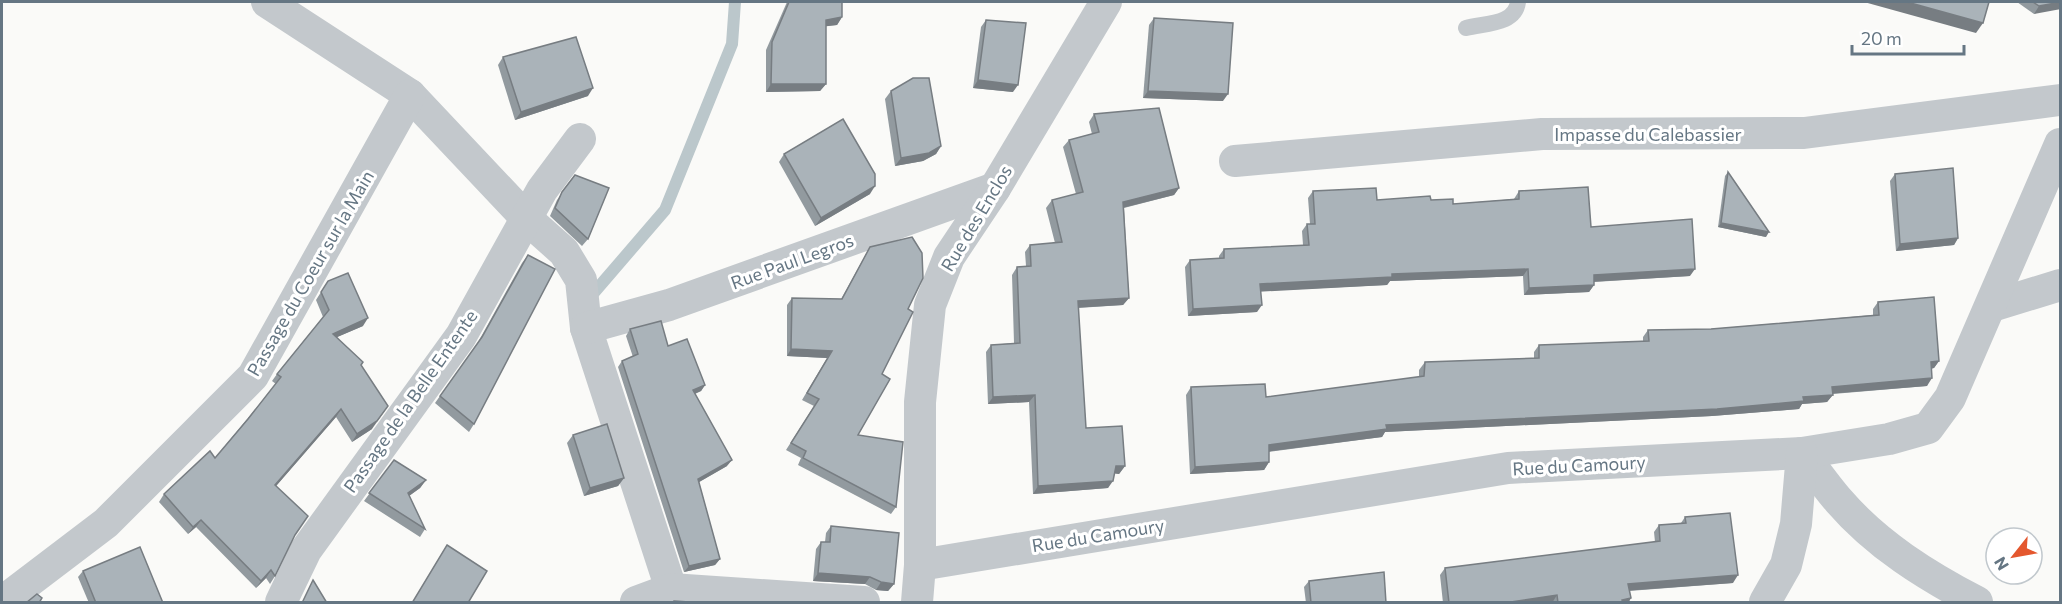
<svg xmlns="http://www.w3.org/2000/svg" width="2062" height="604" font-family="Commissioner,sans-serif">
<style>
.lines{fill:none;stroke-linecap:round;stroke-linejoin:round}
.stream{stroke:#bbc7cb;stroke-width:12}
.service{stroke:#c3c8cc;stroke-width:16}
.minor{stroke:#c3c8cc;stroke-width:32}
.wall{fill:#929a9f}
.shaded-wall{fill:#777d82}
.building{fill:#aab3b9;stroke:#777d82;stroke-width:1.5}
.labels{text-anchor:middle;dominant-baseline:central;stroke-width:6;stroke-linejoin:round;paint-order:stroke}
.street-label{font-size:18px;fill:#657683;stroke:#fff}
</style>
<rect width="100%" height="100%" fill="#fafaf8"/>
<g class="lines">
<polyline class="stream" points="591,296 665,210 732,44 735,2"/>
<path class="service" d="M1466,28C1485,23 1515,25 1518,2"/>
<g class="minor">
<polyline points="267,2 410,95 527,219 564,252 581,280 586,328 671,589"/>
<polyline points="1235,161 1542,134 1804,133 2060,100"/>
<polyline points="1992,306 2060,285"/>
<polyline points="586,328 669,305 995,188"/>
<path d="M1802,453C1814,469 1826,486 1839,501C1877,545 1927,576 1977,602"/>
<polyline points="920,565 1508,468 1802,453 1889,439 1928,428 1950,398 2060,144"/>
<polyline points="2,602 106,523 253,376 410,95"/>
<polyline points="281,602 306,550 461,336 542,190 580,139"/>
<polyline points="636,602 671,589 864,602"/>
<polyline points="917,602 920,565 920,402 930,305 949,257 995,188 1106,2"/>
<polyline points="1765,602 1786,565 1796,524 1802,453"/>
</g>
</g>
<g class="wall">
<polygon points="787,2 842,2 842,17 837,25 826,26 826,84 820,91 766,92 766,50"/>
<polygon points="2017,2 2061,2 2034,14"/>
<polygon points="1154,18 1223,101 1143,98 1149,25"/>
<polygon points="986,20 1013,92 973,88 981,27"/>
<polygon points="503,57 588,96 515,120 498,65"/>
<polygon points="891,91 941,146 936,154 923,161 895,166 885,99"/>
<polygon points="1094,114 1179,188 1174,195 1124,208 1129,298 1123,305 1078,308 1086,428 1125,466 1119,474 1114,473 1108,488 1033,494 1029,402 988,404 986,352 991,345 1014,343 1012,275 1017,267 1026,266 1025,252 1030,245 1055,243 1046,208 1052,200 1076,194 1063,147 1069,140 1092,134 1089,122"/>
<polygon points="784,154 870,194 815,226 779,162"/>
<polygon points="1728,172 1766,237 1718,227 1725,176"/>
<polygon points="1895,174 1958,238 1954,245 1896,251 1890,181"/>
<polygon points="575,175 588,239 582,246 550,216 557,200"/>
<polygon points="1313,191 1377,200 1431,200 1453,204 1514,199 1519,191 1690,276 1594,282 1594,285 1589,292 1524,295 1523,276 1390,281 1387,285 1261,291 1257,312 1188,316 1185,267 1190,260 1219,258 1219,256 1224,249 1303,245 1302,231 1307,224 1310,224 1308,198"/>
<polygon points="870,247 908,309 858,435 896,507 891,514 798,465 801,458 786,450 814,406 802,400 827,358 787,356 787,305 792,298 841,299 866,254"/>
<polygon points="528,255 474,424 469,432 435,403 477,344 522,263"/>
<polygon points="328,281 363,326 337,337 361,365 372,429 352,442 336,417 276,486 295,535 275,576 270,584 266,578 256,588 196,527 188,534 159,502 164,494 215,458 276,384 272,381 277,374 323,317 316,300"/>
<polygon points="1878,302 1939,361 1934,368 1931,369 1927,386 1833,394 1827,402 1802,404 1799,409 1712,416 1385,432 1382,437 1269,452 1269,462 1264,470 1190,474 1186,395 1191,387 1266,397 1419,377 1419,370 1425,362 1534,358 1534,352 1539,345 1643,341 1643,337 1648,330 1711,329 1873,315 1873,309"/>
<polygon points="630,329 668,346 705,385 701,391 695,394 727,466 699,482 720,559 715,565 684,572 618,367 622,361 633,357 626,336"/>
<polygon points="573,435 624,478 618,486 584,496 567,443"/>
<polygon points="394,460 426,480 420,488 409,496 425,529 420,537 364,501"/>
<polygon points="1685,517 1733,583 1629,591 1631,598 1628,603 1443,603 1440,575 1445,568 1655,542 1654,532 1659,525 1681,523"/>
<polygon points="831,526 894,584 888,591 876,590 865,584 813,581 816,549 821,542 825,542 826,533"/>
<polygon points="83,571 163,603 89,603 78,577"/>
<polygon points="1309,581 1386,603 1306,603 1304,587"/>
</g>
<g class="shaded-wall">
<polygon points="1864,2 1907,2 1983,23 1976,33"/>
<polygon points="2061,2 2061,9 2034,14 2039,6"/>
<polygon points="842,17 837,25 820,27 826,20"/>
<polygon points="978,80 1018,85 1013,92 973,88"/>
<polygon points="771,84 826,84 820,91 766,92"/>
<polygon points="593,88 588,96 515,120 521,112"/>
<polygon points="1148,91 1228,94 1223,101 1143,98"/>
<polygon points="941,146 936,154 923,161 895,166 901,158"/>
<polygon points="875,186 870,194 815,226 821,218"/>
<polygon points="1179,188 1174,195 1118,209 1123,202"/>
<polygon points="1721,223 1769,232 1766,237 1718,227"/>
<polygon points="1958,238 1954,245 1896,251 1900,244"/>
<polygon points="1528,269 1523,276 1390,281 1387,285 1255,292 1260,284 1392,274"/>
<polygon points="1695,269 1690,276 1589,282 1594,275"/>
<polygon points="1594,285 1589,292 1524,295 1529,288"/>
<polygon points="1129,298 1123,305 1072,308 1078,301"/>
<polygon points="1262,305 1257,312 1188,316 1193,309"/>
<polygon points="368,318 363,326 328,341 333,334"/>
<polygon points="791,349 832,351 827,358 787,356"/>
<polygon points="1939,361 1934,368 1925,369 1931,362"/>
<polygon points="1932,378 1927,386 1827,394 1832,387"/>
<polygon points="705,385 701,391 689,396 693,390"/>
<polygon points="1035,395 1029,402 988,404 993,397"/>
<polygon points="1833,395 1827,402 1802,404 1799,409 1712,416 1385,432 1382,437 1264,452 1269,445 1386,425"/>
<polygon points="388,406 372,429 352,442 357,434"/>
<polygon points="341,409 336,417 270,493 275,485"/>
<polygon points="732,460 727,466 694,485 698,479"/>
<polygon points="1269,462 1264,470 1190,474 1195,467"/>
<polygon points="1116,466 1125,466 1119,474 1111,473"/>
<polygon points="624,478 618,486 584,496 590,488"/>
<polygon points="426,480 420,488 402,501 408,493"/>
<polygon points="1113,481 1108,488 1033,494 1038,486"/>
<polygon points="201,520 196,527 188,534 193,527"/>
<polygon points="720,559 715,565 684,572 689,566"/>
<polygon points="271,570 266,578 256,588 261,581"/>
<polygon points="818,573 870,577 865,584 813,581"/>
<polygon points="1738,575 1733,583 1623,591 1628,584"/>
<polygon points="881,582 894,584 888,591 876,590"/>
<polygon points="1557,595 1552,603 1504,603"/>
<polygon points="1631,598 1628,603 1620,603 1622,600"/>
</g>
<g class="building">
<polygon points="789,2 842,2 842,17 826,20 826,84 771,84 772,42"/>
<polygon points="1907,2 1989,2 1983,23"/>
<polygon points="2033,2 2061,2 2039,6"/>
<polygon points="1154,18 1233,23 1228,94 1148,91"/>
<polygon points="986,20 1026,23 1018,85 978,80"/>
<polygon points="576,37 593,88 521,112 503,57"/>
<polygon points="913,78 929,78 941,146 929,153 901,158 891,91"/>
<polygon points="1159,108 1179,188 1123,202 1129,298 1078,301 1086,428 1122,426 1125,466 1116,466 1113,481 1038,486 1035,395 993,397 991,345 1020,343 1017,267 1031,266 1030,245 1062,242 1052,200 1083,192 1069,140 1099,132 1094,114"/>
<polygon points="843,119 875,174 875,186 821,218 784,154"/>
<polygon points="1953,168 1958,238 1900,244 1895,174"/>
<polygon points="1728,172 1769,232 1721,223"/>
<polygon points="575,175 609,188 588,239 555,208 562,192"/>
<polygon points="1588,187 1591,227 1692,219 1695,269 1594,275 1594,285 1529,288 1528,269 1392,274 1392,277 1260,284 1262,305 1193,309 1190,260 1224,258 1224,249 1309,245 1307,224 1315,224 1313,191 1376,188 1377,200 1430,196 1431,200 1453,199 1453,204 1519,199 1519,191"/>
<polygon points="912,237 922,253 923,278 908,309 913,312 882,374 890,379 858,435 903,442 896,507 803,458 806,451 791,443 819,399 807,393 832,351 791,349 792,298 842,299 870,247"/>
<polygon points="528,255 555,269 474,424 440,396 482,337"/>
<polygon points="348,273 368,318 333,334 363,362 361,365 388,406 377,421 357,434 341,409 275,485 308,516 295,535 275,576 271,570 261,581 201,520 193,527 164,494 210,451 215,458 248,419 281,377 277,374 329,310 321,292 328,281"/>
<polygon points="1934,297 1939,361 1931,362 1932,378 1832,387 1833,395 1803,397 1804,401 1717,409 1386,425 1387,429 1269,445 1269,462 1195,467 1191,387 1265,384 1266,397 1424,376 1425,362 1539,358 1539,345 1649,341 1648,330 1711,329 1879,315 1878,302"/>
<polygon points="661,321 668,346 687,339 705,385 693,390 732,460 698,479 720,559 689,566 622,361 638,354 630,329"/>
<polygon points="607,424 624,478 590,488 573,435"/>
<polygon points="394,460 426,480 408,493 425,529 369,493"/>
<polygon points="1730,513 1738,575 1628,584 1631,598 1622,600 1623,603 1558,603 1557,595 1504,603 1449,603 1445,568 1660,541 1659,525 1686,523 1685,517"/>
<polygon points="831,526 899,533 894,584 881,582 870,577 818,573 821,542 830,542"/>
<polygon points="447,545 487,571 468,603 412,603"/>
<polygon points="140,547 163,603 96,603 83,571"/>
<polygon points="1384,572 1386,603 1311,603 1309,581"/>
<polygon points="313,580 327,603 302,603"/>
<polygon points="37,594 42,598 39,603 26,603"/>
<polygon points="674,601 705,603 674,603"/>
</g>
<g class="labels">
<g class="street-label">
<text x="1648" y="134">Impasse du Calebassier</text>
<text transform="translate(976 218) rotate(-59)">Rue des Enclos</text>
<text transform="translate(792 261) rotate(-20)">Rue Paul Legros</text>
<text transform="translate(310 273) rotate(-60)">Passage du Coeur sur la Main</text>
<text transform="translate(410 401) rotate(-55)">Passage de la Belle Entente</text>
<text transform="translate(1579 465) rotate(-3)">Rue du Camoury</text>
<text transform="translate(1098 535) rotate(-9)">Rue du Camoury</text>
</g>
</g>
<rect width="2062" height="604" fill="none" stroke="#657683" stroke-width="6"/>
<g transform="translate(2014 556) rotate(239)"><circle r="28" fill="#ffffff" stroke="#c1c8cd" stroke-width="1.5"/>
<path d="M0-4.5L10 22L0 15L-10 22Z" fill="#e4572e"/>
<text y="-9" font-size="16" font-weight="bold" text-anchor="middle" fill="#657683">N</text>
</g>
<path d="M1852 45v9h112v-9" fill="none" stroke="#657683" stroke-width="3"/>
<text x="1861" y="45" font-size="18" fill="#657683" stroke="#ffffff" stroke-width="4.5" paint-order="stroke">20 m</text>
</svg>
